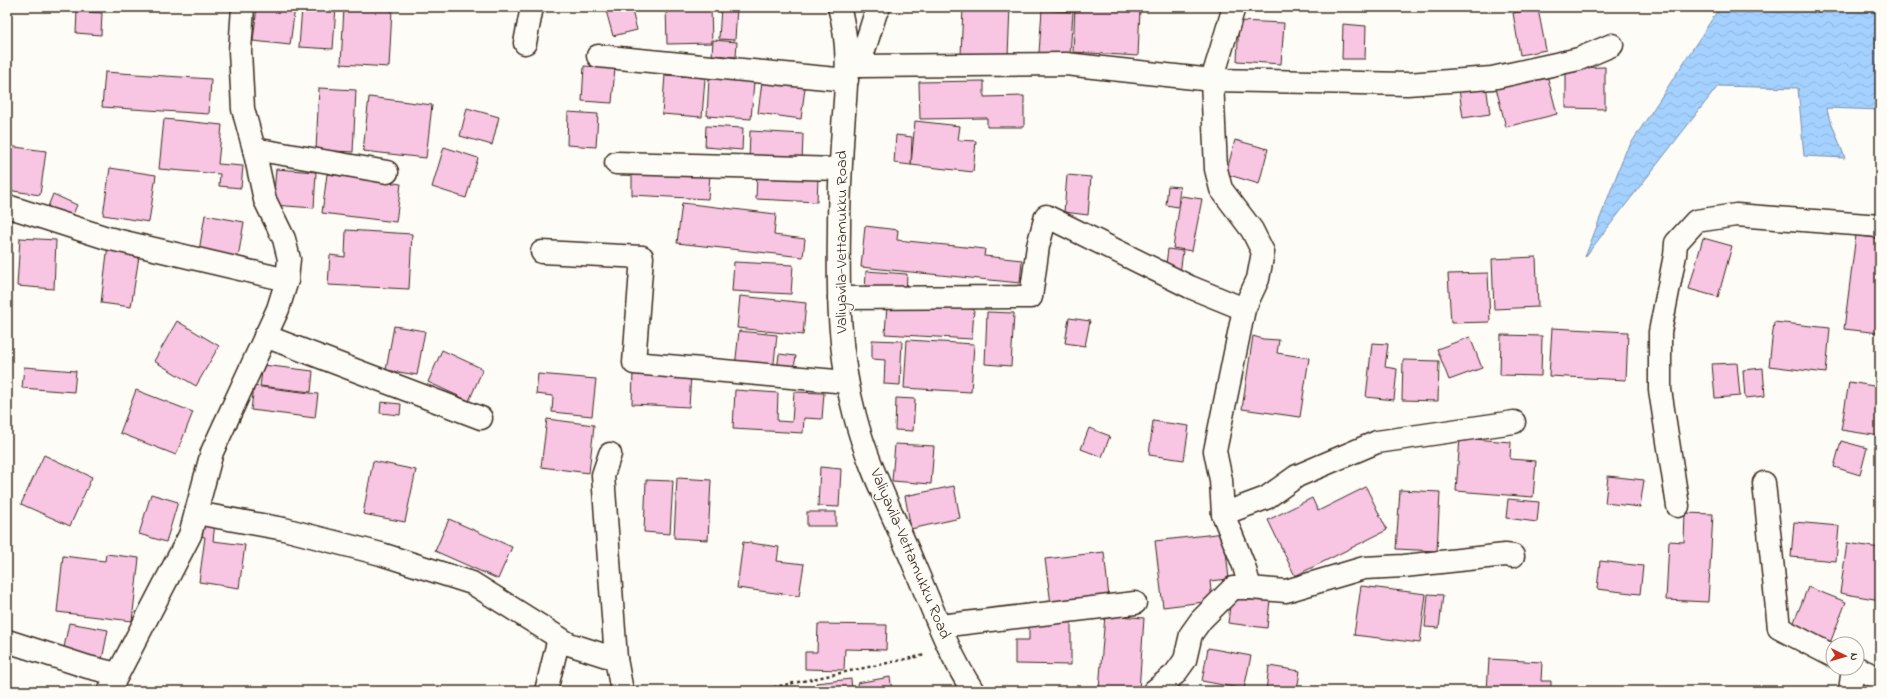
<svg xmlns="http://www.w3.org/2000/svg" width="1887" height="698" font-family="'Indie Flower',sans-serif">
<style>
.water{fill:url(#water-waves);stroke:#7a8ea5}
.building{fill:#f8c5e3;stroke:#3b2a1e}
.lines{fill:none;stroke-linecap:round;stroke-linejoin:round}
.minor-casing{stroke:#3b2a1e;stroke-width:25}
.tertiary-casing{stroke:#3b2a1e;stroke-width:25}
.path{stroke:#3b2a1e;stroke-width:2.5;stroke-dasharray:3 3;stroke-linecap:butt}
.minor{stroke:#fdfcf7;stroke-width:22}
.tertiary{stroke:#fdfcf7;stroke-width:22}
.labels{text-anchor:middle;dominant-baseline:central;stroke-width:3;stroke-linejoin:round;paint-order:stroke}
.street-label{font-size:16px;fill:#3b2a1e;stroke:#fdfcf7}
</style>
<defs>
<pattern id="water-waves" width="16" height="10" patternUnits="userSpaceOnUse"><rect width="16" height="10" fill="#a4d1ff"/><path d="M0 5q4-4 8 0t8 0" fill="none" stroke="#8eb4da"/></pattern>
</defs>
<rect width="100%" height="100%" fill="#fdfcf7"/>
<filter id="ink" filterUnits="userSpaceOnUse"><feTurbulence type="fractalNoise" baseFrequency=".025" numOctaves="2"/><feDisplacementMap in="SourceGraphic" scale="8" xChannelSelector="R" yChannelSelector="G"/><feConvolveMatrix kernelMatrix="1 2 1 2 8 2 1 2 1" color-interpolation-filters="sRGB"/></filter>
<g filter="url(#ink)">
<polygon class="water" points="1720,7 1880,7 1880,110 1826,108 1845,158 1804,156 1798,88 1718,86 1585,257 1626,151"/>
<g class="building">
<polygon points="257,7 295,7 290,45 253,41"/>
<polygon points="302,7 336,7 333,49 299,47"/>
<polygon points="344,7 392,10 389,67 341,64"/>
<polygon points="605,7 631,7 637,30 613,36"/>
<polygon points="666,7 711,7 712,43 667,44"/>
<polygon points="721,7 737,7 735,40 719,39"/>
<polygon points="963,7 1010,7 1008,56 961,55"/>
<polygon points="1075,7 1140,7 1138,56 1073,52"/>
<polygon points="1538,9 1546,50 1520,55 1513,13"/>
<polygon points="1042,10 1073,12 1070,55 1039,53"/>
<polygon points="77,11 102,13 101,35 76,33"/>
<polygon points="1239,21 1284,23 1281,64 1237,61"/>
<polygon points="1343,24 1366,26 1365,59 1342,59"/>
<polygon points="713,40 737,42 736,57 712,55"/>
<polygon points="584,66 615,68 612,103 582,101"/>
<polygon points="1605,67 1605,109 1566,108 1566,68"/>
<polygon points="105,72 211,79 209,114 102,107"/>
<polygon points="763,74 806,80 801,119 758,113"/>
<polygon points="665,75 705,78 702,117 662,114"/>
<polygon points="1547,75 1557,114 1506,127 1496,88"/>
<polygon points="709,78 754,81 751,119 707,116"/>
<polygon points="984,81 984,97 1024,96 1024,127 987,127 987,118 920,119 919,82"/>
<polygon points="1486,85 1490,114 1463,118 1459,89"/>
<polygon points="319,88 356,90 353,152 316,150"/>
<polygon points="369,97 432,105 426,158 363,151"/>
<polygon points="467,108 499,117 492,145 460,136"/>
<polygon points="568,112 598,114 596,147 567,145"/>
<polygon points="164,119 222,125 218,164 243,166 241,188 219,186 220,174 159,169"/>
<polygon points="915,121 960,126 958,140 976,141 973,172 911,165"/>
<polygon points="706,126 743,128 742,150 705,147"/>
<polygon points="750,131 803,134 802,164 749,162"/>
<polygon points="896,135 912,137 911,165 894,163"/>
<polygon points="1235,140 1268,149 1259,184 1226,174"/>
<polygon points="7,146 46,151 40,195 7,190"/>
<polygon points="444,147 478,158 466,198 432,187"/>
<polygon points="110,168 156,175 149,222 103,215"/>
<polygon points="276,169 316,172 314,208 273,205"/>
<polygon points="632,171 710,175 708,199 632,195"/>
<polygon points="327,174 401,184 396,222 322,213"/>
<polygon points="757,175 818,178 817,202 756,199"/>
<polygon points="1067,175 1091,177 1088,215 1064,212"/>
<polygon points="1168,186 1180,187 1178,207 1166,205"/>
<polygon points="53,194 77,205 71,219 47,209"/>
<polygon points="1181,196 1202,199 1192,251 1173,248"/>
<polygon points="682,203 776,214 774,235 805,239 803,257 677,243"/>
<polygon points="205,215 244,222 238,258 199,251"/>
<polygon points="865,226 898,230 897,240 985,249 984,256 1022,260 1020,283 861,267"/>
<polygon points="346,230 412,234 409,289 328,285 330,255 345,257"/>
<polygon points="1856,235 1880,239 1880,333 1844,329"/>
<polygon points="20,238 56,240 54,289 17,286"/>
<polygon points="1703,238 1732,246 1718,297 1689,289"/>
<polygon points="108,245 140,250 131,307 101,303"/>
<polygon points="1168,249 1183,251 1180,274 1165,272"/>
<polygon points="1536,257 1538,307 1494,309 1492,259"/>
<polygon points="734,262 793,265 791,294 732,291"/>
<polygon points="866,271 907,274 906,296 865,293"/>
<polygon points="1488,273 1490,322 1451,323 1448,274"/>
<polygon points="740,296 806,303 803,335 737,328"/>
<polygon points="887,304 974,309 972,339 885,334"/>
<polygon points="987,312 1014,313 1011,366 985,364"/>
<polygon points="1069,318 1090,321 1085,346 1065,343"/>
<polygon points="177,321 219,346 196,386 154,361"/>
<polygon points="1774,322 1830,328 1826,373 1769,366"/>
<polygon points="394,326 425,331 417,375 386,370"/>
<polygon points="1552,328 1628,332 1626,380 1549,376"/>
<polygon points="739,331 777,335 773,372 735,367"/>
<polygon points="1501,335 1542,336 1541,376 1500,375"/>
<polygon points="1253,336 1263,339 1279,340 1277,353 1309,358 1300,417 1242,409"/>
<polygon points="1470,337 1482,368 1449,380 1437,349"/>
<polygon points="872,340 902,341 900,385 884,384 885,360 872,359"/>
<polygon points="907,340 974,344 971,392 904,388"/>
<polygon points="1372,343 1388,344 1385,367 1397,369 1394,400 1366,397"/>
<polygon points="442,350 483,369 469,401 428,382"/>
<polygon points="779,354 796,356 793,373 777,371"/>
<polygon points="1403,360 1439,361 1438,401 1402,400"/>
<polygon points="1737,363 1740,396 1715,398 1712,364"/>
<polygon points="263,365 313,371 311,392 260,386"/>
<polygon points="24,367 76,371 74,392 22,388"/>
<polygon points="1763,368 1765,396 1745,398 1743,370"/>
<polygon points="633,371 691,374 689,407 632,404"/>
<polygon points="538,374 596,379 592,416 552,412 553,396 536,394"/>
<polygon points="1849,382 1880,387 1880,436 1841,430"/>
<polygon points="254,386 318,394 315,418 251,410"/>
<polygon points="136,390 193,412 176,455 120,433"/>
<polygon points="735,390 778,393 777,421 792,422 794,392 824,393 822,419 804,418 803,433 733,429"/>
<polygon points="896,398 915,399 913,431 895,430"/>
<polygon points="381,402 401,404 400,415 380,413"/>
<polygon points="547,419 594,425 589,473 541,467"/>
<polygon points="1153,421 1189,426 1184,460 1149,455"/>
<polygon points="1089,428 1110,436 1102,457 1081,449"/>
<polygon points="1460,438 1511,442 1510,459 1536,461 1533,497 1456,491"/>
<polygon points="1841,441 1867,448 1860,475 1834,467"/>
<polygon points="895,444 934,446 931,484 892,481"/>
<polygon points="44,455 92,477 70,526 21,504"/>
<polygon points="373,461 416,470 405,522 363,514"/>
<polygon points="820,467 841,469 839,507 818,506"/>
<polygon points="1608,476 1644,480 1640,507 1605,503"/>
<polygon points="677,478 711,480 708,540 674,538"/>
<polygon points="646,480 673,481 670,534 644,532"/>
<polygon points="954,486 960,518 911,529 905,496"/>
<polygon points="1366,487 1387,530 1295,576 1268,520 1312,498 1318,511"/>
<polygon points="1400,490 1440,492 1437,551 1396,549"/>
<polygon points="151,494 178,502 166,542 139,534"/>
<polygon points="1508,499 1539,502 1537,522 1506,518"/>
<rect x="807" y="512" width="29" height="14"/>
<polygon points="1685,513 1713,514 1708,602 1666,600 1669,541 1684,542"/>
<polygon points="449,519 512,547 498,579 435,551"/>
<polygon points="202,522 215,523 213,541 245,545 239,588 199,582 205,537 200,536"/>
<polygon points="1794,522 1839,526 1836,561 1791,557"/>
<polygon points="1224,533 1229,579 1210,581 1212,601 1163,607 1155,541"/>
<polygon points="743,542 779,547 777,561 804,564 799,596 737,588"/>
<polygon points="1847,543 1880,548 1880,600 1840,593"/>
<polygon points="1104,552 1109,597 1051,604 1045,559"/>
<polygon points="106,554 139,558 132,621 57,612 63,556 105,561"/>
<polygon points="1600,561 1643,566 1640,594 1597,589"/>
<polygon points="1361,586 1426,594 1420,643 1354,635"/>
<polygon points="1808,587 1846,602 1830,643 1792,627"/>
<polygon points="1428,594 1443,595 1439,628 1425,627"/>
<polygon points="1231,596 1270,600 1267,628 1228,623"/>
<polygon points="1105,615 1144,618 1139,691 1099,689"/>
<polygon points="1029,622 1071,622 1071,665 1015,664 1015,640 1029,640"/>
<polygon points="69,623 108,630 101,665 62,657"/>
<polygon points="818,624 887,625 886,650 845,649 844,670 805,669 805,652 817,652"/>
<polygon points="1208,648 1251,656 1244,689 1202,681"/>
<polygon points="1489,659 1542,662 1541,681 1551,681 1551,691 1487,691"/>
<polygon points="1269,666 1300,671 1297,691 1266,691"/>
<polygon points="890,677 892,691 858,691 857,683"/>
<polygon points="851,679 852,691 817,691 816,683"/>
<polygon points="1166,686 1204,691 1166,691"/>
</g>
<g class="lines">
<defs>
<g id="minor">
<polyline points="525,43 532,7"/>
<polyline points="598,56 847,80"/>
<polyline points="848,63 859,66 876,12 879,7"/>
<polyline points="859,66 1066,64 1212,80 1407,84 1492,78 1579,59 1612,45"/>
<polyline points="254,149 387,172"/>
<polyline points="616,163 840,169"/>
<polyline points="7,206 107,238 287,280"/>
<polyline points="542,252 642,257 634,363 847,382"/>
<polyline points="839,298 1031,297 1038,246 1046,216 1190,287 1244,309"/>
<polyline points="265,336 481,418"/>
<polyline points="610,454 603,475 616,659 622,691"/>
<polyline points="1764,483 1779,628 1833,656"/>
<polyline points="1678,506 1660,390 1660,332 1675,255 1676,243 1696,221 1736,215 1880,226"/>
<polyline points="196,513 284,529 381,554 472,583 569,644 616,659"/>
<polyline points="1223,514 1221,480 1215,451 1244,309 1258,279 1263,252 1252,230 1221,189 1216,169 1212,80 1234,7"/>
<polyline points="1250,588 1286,591 1364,568 1404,566 1505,555 1513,556"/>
<polyline points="940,626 1135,603"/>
<polyline points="7,641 88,667 117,674"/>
<polyline points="1857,668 1880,679"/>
<polyline points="109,691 190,535 212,452 278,309 287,280 289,259 284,239 265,200 254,149 243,109 240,51 243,7"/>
<polyline points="546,691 559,638"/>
<polyline points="1154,691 1175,674 1185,660 1191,634 1201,620 1233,588 1250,588 1244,566 1223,514 1266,498 1297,476 1377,442 1514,422"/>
<polyline points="1850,691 1853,668"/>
</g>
<path id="tertiary" d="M839,7C851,48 846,86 843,127C841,161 839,194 839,227C838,290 838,354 855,416C868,467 894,516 914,565C932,607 948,653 973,691"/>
</defs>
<use href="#minor" class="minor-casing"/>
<use href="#tertiary" class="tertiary-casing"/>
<polyline class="path" points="756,691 925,655"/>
<use href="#minor" class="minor"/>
<use href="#tertiary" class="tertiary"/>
</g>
</g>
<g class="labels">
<g class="street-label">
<text transform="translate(842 242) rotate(-90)">Valiyavila-Vettamukku Road</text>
<text transform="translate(910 554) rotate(67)">Valiyavila-Vettamukku Road</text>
</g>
</g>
<rect width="1887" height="698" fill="none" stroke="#fdfcf7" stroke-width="24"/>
<rect x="12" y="12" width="1863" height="674" fill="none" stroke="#3b2a1e" stroke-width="1.5" filter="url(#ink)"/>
<g transform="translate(1845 656) rotate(95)"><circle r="19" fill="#fdfcf7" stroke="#afa8a0"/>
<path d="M0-3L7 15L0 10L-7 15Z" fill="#c8321e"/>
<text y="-6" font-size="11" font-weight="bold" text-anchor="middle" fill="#3b2a1e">N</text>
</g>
</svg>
